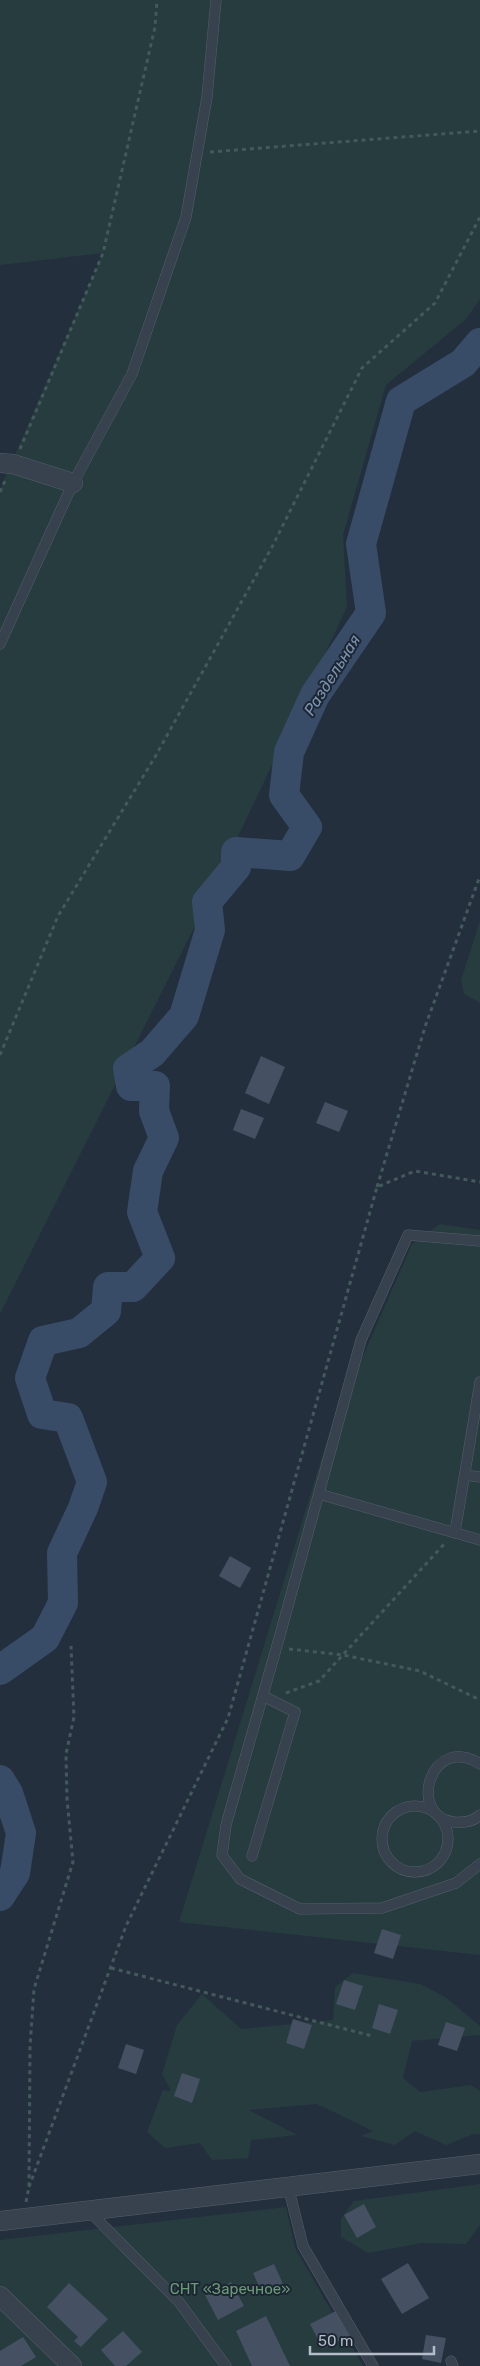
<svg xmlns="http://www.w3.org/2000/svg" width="480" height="2366" font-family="Rubik,sans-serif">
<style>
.green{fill:#263c3f}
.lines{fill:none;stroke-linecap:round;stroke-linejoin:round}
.river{stroke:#394c67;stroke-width:30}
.building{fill:#455162}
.lane-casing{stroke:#565f6c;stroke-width:11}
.street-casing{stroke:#565f6c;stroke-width:20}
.path{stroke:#44595c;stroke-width:3;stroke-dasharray:4 4;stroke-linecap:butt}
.lane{stroke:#38414e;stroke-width:10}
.street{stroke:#38414e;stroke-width:19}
.labels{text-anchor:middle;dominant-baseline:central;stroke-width:4;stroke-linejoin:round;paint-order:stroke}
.park-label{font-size:15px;fill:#6b9a76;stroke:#1d2633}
.water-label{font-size:16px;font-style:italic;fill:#7c92b1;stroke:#1d2633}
</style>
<rect width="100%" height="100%" fill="#242f3e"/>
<g class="green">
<polygon points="0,0 480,0 480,299 466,319 386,385 343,535 347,607 207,902 0,1314 0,489 103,253 0,265"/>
<polygon points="480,921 480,1003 464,994 461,980"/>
<polygon points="440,1224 480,1230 480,1955 179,1922 329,1434 412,1244"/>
<polygon points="353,1973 420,1984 445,1997 480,2026 480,2035 412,2041 403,2078 420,2092 471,2085 480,2091 480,2134 474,2134 446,2145 415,2131 395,2145 361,2136 373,2131 317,2104 249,2110 297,2135 251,2140 248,2158 212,2160 200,2143 165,2148 147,2132 163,2090 171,2091 162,2074 177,2025 202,1994 241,2029 333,2020 335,1987"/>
<polygon points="480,2184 480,2225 466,2244 422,2243 368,2253 341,2237 341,2219 354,2201"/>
<polygon points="286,2207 295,2248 363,2366 0,2366 0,2240"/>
</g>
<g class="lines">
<g class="river">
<polyline points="0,1670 45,1638 63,1603 62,1553 83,1508 92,1482 68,1418 42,1414 30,1378 43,1341 79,1333 106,1311 108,1287 133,1287 160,1258 142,1212 148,1171 164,1138 154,1111 155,1086 131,1086 128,1069 152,1053 184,1016 210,930 207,902 236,867 236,852 290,856 307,827 284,795 289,752 315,695 371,613 361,544 401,401 463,363 480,343"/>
<polyline points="0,1780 8,1793 21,1833 15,1873 0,1896"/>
</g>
</g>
<g class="building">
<polygon points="261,1056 285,1067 269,1104 245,1093"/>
<polygon points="325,1102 348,1111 339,1132 316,1123"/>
<polygon points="241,1109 264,1118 255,1139 233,1130"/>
<polygon points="230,1556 251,1568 240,1588 219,1576"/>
<polygon points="382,1929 401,1935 393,1959 374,1953"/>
<polygon points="344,1980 363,1986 355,2010 336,2004"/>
<polygon points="379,2004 398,2010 390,2034 372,2028"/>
<polygon points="293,2019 312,2025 304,2049 286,2043"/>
<polygon points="446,2022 465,2028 457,2051 438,2045"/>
<polygon points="126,2044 144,2050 136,2074 118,2068"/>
<polygon points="182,2073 200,2079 192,2103 174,2096"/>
<polygon points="364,2204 376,2227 357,2238 344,2215"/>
<polygon points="408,2263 429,2298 402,2314 381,2279"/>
<polygon points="274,2264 284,2286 263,2295 253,2273"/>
<polygon points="231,2282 244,2306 218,2320 205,2295"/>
<polygon points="69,2283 108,2319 81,2347 74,2341 78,2337 47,2307"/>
<polygon points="336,2311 349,2336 323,2349 310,2324"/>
<polygon points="266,2316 290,2366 252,2366 236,2331"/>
<polygon points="123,2331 142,2352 126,2366 115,2366 101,2350"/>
<polygon points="426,2335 446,2338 441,2363 422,2359"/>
<polygon points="23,2337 36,2357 21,2366 0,2366 0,2351"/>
</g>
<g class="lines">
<defs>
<g id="lane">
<polyline points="0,644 73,483 132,374 186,217 207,97 216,0"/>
<polyline points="480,1241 408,1235 361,1340 280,1635 226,1825 222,1855 240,1879 300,1909 382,1908 456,1883 480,1864"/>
<polyline points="465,1475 480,1477"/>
<polyline points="319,1494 480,1540"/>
<polyline points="455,1532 480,1382"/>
<path d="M480,1764C431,1732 406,1816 454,1822C464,1823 473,1822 480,1815"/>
<circle cx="415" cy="1839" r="33"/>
<polyline points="252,1856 295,1712 263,1696"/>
<polyline points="288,2186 303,2246 373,2366"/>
<polyline points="88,2210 179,2302 226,2366"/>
<polyline points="451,2361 453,2366"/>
</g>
<g id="street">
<polyline points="0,463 13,464 73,483"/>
<polyline points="0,2221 480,2164"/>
<polyline points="0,2296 72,2366"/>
</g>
</defs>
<use href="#lane" class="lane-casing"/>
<use href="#street" class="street-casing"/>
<g class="path">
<polyline points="210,152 480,131"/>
<polyline points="20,449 103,253 155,27 157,0"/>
<polyline points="0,492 6,479"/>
<polyline points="0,1055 58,916 155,757 228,626 272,547 362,368 435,303 480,217"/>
<polyline points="377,1187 425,1027 480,876"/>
<polyline points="289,1649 343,1655 420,1671 480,1700"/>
<polyline points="286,1693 319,1681 446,1542"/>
<polyline points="111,1968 372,2036"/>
<polyline points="29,2187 126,1926 228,1718 377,1187 415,1171 480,1182"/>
<polyline points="26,2202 29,2187 30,2046 34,1989 73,1862 67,1799 66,1754 74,1717 71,1646"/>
</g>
<use href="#lane" class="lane"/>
<use href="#street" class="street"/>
</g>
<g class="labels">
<g class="park-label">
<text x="230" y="2289">СНТ «Заречное»</text>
</g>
<g class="water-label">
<text transform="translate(332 675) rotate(-58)">Раздельная</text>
</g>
</g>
<path d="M310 2346v8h124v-8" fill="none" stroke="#b4bcc9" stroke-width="2.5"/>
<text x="318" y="2346" font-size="15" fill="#b4bcc9" stroke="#1d2633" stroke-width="4" paint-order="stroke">50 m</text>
</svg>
